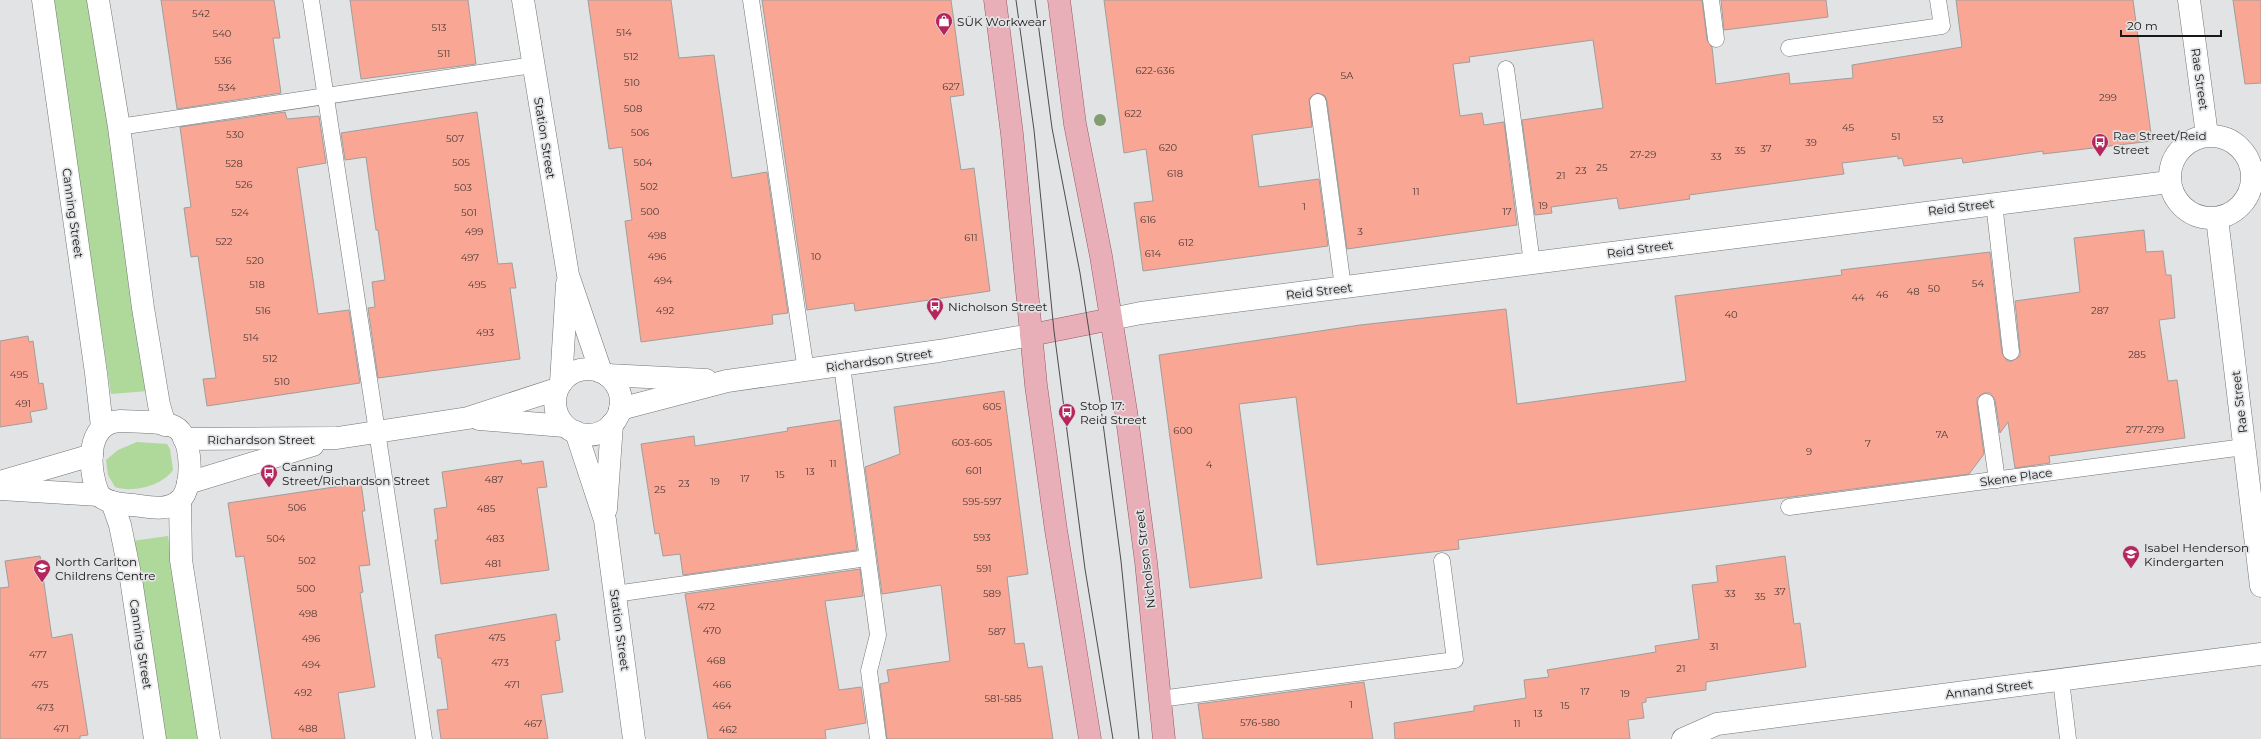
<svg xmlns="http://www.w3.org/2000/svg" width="2261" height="739" font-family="Montserrat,sans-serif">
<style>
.green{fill:#afd89b}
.building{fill:#f9a694;stroke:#a09e9d}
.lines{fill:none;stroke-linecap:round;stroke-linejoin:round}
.service-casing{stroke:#727475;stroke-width:17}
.minor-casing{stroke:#727475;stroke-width:23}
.tertiary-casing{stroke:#727475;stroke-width:23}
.primary-casing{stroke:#955862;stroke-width:23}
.service{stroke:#fff;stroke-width:16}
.minor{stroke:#fff;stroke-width:22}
.tertiary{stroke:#fff;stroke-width:22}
.primary{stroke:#e8afb9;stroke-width:22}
.tram{stroke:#4b4c4d;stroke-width:1}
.tree{fill:#829e6f}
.labels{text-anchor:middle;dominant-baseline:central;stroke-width:3.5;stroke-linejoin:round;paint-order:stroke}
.number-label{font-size:10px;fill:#503c38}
.poi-label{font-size:12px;fill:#181819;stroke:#e2e3e5;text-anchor:start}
.street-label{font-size:12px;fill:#181819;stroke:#e2e3e5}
</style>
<rect width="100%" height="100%" fill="#e2e3e5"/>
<g class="green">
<polygon points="52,0 89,0 148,391 111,394"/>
<path d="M137,442L167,444L170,449L173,470C162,486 132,493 115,487L108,475L106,460L118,450Z"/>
<polygon points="168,536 199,739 162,739 132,541"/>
</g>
<g class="building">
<polygon points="161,0 274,0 280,38 273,38 281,93 177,109"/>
<polygon points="350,0 468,0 476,64 361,79"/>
<polygon points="588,0 671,0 679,58 714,55 732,178 767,172 788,313 772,315 773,324 641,342 625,221 632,220 622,147 609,149"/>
<polygon points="762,0 951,0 964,95 950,97 961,170 974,168 990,291 855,311 854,303 807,310"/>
<polygon points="1104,0 1702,0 1707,40 1712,47 1716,84 1789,73 1790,84 1853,78 1852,65 1962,47 1956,0 2133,0 2152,141 2043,154 2043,151 1963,163 1962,158 1904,166 1902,158 1898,159 1898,156 1842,163 1844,174 1689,195 1690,199 1619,209 1617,198 1551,207 1552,213 1535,215 1522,120 1603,108 1593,40 1469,57 1470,62 1453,64 1460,116 1482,113 1484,125 1504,122 1517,225 1347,249 1327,101 1325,96 1317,93 1309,99 1312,127 1252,135 1259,187 1319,179 1328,246 1143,271 1134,203 1153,201 1146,149 1124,153"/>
<polygon points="1721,0 1826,0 1828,17 1724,30"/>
<polygon points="2233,0 2261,0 2261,83 2245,84"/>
<polygon points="285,112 287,119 319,116 326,163 297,168 318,314 349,310 360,383 207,406 203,379 216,378 198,256 191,257 184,208 191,207 180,127"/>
<polygon points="477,112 498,264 512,263 516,288 510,288 520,359 378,378 368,308 375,307 372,282 385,280 378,230 376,230 366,157 345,160 341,133"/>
<polygon points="2144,230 2146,252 2163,251 2166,275 2171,275 2175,318 2159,320 2168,381 2177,380 2185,438 2049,456 2050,463 2015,468 2008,422 2000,433 1995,400 1990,393 1984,393 1977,398 1977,403 1984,454 1969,474 1458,540 1459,549 1317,565 1296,397 1239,404 1262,578 1190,588 1159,355 1360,325 1506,309 1517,404 1686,381 1675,296 1842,275 1841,270 1990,252 2002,353 2007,361 2012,361 2020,356 2020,351 2015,301 2080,292 2074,238"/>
<polygon points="28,336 29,342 33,341 39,384 43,383 47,409 30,412 32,422 0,427 0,341"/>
<polygon points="1004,391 1028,574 1007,577 1015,644 1024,643 1028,668 1042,666 1053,739 887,739 880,684 889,682 887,670 950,661 941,585 882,594 865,467 900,454 894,407"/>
<polygon points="840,420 857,550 683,575 680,554 663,556 659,533 655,534 641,444 694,436 695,446 788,431 787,428"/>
<polygon points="521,460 522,464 543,461 547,487 537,488 549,570 441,584 435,540 438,540 434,509 447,507 442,472"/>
<polygon points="361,483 365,511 362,511 370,565 359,566 363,592 360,593 375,687 338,693 345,739 272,739 244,556 236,557 228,503"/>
<polygon points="40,556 52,638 72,634 88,735 80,736 80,739 0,739 0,588 9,587 5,561"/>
<polygon points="1785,556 1794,624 1800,623 1806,667 1706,682 1706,690 1646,698 1646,702 1642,703 1644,718 1628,720 1630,739 1395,739 1394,723 1474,711 1474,706 1526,698 1524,680 1549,677 1547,670 1656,652 1655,646 1699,639 1692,585 1718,582 1716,566"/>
<polygon points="860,569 863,596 825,601 839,690 861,687 866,723 825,730 826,739 708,739 685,594"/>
<polygon points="556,614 560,640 555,641 563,692 541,695 548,739 441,739 437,710 448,709 441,658 438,658 435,635"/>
<polygon points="1364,682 1373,739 1203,739 1198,704"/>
</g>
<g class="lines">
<defs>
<g id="service">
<polyline points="311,0 424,739"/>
<polyline points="751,0 806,371"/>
<polyline points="1711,0 1716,39"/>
<polyline points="1789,48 1942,26 1938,0"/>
<polyline points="1506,69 1532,263"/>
<polyline points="1318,102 1343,287"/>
<polyline points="119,127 533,65"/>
<polyline points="1994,203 2011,352"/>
<polyline points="842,366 878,635 869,671 878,739"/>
<polyline points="1986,402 1997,480"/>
<polyline points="1789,507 2244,447"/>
<polyline points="615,594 867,558"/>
<polyline points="2061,680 2068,739"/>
<polyline points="1160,699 1455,660 1442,561"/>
</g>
<g id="minor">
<polyline points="43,0 96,373 102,427"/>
<polyline points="98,0 119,127 143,308 159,405 165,425"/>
<polyline points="523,0 568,275 601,372"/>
<polyline points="2189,0 2207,135"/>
<polyline points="2217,218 2261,586"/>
<circle cx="588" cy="402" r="33"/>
<polyline points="607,375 706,380"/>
<polyline points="561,383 567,284"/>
<polyline points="620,409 727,381 939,351 1031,335"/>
<polyline points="479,419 565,426"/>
<path d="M120,421C137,422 160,420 175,427C193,436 194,488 180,500C168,512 149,507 133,505C122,504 108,504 99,495C88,471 85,422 120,421Z"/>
<polyline points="576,432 605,520 634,739"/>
<polyline points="184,439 337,438 468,418 557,389"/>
<polyline points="0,482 92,455"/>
<polyline points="188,483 313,445"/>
<polyline points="0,489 99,495"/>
<polyline points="180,501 181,560 209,739"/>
<polyline points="112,502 120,525 131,579 155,739"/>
<polyline points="606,509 612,424"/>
<polyline points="1683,739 1717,724 2261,654"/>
</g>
<g id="tertiary">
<circle cx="2211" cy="177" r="41"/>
<polyline points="1111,319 1141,313 2169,182"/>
</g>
<g id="primary">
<polyline points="995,0 1012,134 1036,385 1056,530 1090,739"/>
<polyline points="1059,0 1075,124 1101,256 1126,411 1146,562 1164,739"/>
<polyline points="1031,335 1111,319"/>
</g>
</defs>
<use href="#service" class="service-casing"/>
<use href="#minor" class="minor-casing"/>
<use href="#tertiary" class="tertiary-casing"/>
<use href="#primary" class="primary-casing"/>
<use href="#service" class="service"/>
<use href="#minor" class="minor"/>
<use href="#tertiary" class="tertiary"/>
<use href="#primary" class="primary"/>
<g class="tram">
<polyline points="1016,0 1034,130 1054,331 1085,569 1113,739"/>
<polyline points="1035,0 1052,128 1080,273 1101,408 1121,561 1139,739"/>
</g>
</g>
<circle class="tree" cx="1100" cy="120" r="6"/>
<defs>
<symbol id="shop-pin" viewBox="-11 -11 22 30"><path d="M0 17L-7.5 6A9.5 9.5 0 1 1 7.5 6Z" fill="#b4265c" stroke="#e2e3e5"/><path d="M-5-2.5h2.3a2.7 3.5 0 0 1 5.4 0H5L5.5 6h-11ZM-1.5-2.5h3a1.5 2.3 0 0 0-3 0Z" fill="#fff"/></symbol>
<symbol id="bus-pin" viewBox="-11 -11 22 30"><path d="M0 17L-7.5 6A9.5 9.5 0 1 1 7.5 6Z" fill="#b4265c" stroke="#e2e3e5"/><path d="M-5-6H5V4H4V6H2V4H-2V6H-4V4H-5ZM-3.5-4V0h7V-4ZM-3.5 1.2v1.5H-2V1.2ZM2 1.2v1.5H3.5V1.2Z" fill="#fff"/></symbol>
<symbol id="school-pin" viewBox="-11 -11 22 30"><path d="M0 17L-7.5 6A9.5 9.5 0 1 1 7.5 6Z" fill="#b4265c" stroke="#e2e3e5"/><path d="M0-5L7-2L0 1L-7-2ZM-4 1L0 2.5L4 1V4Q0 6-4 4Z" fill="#fff"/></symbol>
</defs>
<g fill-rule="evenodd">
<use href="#shop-pin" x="934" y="11" width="20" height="27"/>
<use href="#bus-pin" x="2090" y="132" width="20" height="27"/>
<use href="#bus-pin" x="925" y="296" width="20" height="27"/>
<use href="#bus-pin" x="1057" y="402" width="20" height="27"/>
<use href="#bus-pin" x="259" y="463" width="20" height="27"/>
<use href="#school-pin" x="2121" y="544" width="20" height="27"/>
<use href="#school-pin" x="32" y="558" width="20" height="27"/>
</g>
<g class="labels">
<g class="number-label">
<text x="201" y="13">542</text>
<text x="439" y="27">513</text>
<text x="624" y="32">514</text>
<text x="222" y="33">540</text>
<text x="444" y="53">511</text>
<text x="631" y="56">512</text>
<text x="223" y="60">536</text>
<text x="1155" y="70">622-636</text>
<text x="1347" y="75">5A</text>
<text x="632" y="82">510</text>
<text x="951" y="86">627</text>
<text x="227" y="87">534</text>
<text x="2108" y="97">299</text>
<text x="633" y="108">508</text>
<text x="1133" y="113">622</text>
<text x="1938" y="119">53</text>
<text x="1848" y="127">45</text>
<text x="640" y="132">506</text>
<text x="235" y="134">530</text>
<text x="1896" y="136">51</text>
<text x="455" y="138">507</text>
<text x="1811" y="142">39</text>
<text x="1168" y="147">620</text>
<text x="1766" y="148">37</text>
<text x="1740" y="150">35</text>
<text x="1643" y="154">27-29</text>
<text x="1716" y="156">33</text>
<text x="461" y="162">505</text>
<text x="643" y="162">504</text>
<text x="234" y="163">528</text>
<text x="1602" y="167">25</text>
<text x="1581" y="170">23</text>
<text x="1175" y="173">618</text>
<text x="1561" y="175">21</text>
<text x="244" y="184">526</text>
<text x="649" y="186">502</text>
<text x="463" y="187">503</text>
<text x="1416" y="191">11</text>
<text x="1543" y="205">19</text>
<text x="1304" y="206">1</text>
<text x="650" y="211">500</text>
<text x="1507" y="211">17</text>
<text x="240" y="212">524</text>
<text x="469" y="212">501</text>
<text x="1148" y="219">616</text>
<text x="474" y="231">499</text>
<text x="1360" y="231">3</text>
<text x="657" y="235">498</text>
<text x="971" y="237">611</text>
<text x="224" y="241">522</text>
<text x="1186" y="242">612</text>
<text x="1153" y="253">614</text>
<text x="657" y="256">496</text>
<text x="816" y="256">10</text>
<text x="470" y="257">497</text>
<text x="255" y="260">520</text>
<text x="663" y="280">494</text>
<text x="1978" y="283">54</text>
<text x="257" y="284">518</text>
<text x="477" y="284">495</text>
<text x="1934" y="288">50</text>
<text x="1913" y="291">48</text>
<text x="1882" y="294">46</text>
<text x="1858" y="297">44</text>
<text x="263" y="310">516</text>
<text x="665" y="310">492</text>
<text x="2100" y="310">287</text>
<text x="1731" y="314">40</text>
<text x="485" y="332">493</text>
<text x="251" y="337">514</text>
<text x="2137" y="354">285</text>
<text x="270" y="358">512</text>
<text x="19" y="374">495</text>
<text x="282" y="381">510</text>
<text x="23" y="403">491</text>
<text x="992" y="406">605</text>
<text x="2145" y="429">277-279</text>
<text x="1183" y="430">600</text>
<text x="1942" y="434">7A</text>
<text x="972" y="442">603-605</text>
<text x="1868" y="443">7</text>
<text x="1809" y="451">9</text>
<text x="833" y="463">11</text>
<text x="1209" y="464">4</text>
<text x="974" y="470">601</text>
<text x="810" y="471">13</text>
<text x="780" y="474">15</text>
<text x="745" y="478">17</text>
<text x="494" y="479">487</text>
<text x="715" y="481">19</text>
<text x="684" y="483">23</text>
<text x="660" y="489">25</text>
<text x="982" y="501">595-597</text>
<text x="297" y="507">506</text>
<text x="486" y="508">485</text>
<text x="982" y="537">593</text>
<text x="276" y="538">504</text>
<text x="495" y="538">483</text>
<text x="307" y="560">502</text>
<text x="493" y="563">481</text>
<text x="984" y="568">591</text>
<text x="306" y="588">500</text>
<text x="1780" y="591">37</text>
<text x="992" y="593">589</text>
<text x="1730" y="593">33</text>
<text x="1760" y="596">35</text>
<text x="706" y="606">472</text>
<text x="308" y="613">498</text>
<text x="712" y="630">470</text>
<text x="997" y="631">587</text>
<text x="497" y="637">475</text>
<text x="311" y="638">496</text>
<text x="1714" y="646">31</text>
<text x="38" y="654">477</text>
<text x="716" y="660">468</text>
<text x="500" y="662">473</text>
<text x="311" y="664">494</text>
<text x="1681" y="668">21</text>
<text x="40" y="684">475</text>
<text x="512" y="684">471</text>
<text x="722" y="684">466</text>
<text x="1585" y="691">17</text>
<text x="303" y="692">492</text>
<text x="1625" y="693">19</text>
<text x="1003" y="698">581-585</text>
<text x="1351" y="704">1</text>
<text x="722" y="705">464</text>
<text x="1565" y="705">15</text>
<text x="45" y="707">473</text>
<text x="1538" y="713">13</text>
<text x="1260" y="722">576-580</text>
<text x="533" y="723">467</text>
<text x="1517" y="723">11</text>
<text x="61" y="728">471</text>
<text x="308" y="728">488</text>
<text x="728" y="729">462</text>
</g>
<g class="poi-label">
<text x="957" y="21">SÜK Workwear</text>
<text x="2113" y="135">Rae Street/Reid<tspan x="2113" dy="14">Street</tspan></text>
<text x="948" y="306">Nicholson Street</text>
<text x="1080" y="405">Stop 17:<tspan x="1080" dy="14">Reid Street</tspan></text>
<text x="282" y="466">Canning<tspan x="282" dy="14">Street/Richardson Street</tspan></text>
<text x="2144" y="547">Isabel Henderson<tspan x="2144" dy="14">Kindergarten</tspan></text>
<text x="55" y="561">North Carlton<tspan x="55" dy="14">Childrens Centre</tspan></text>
</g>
<g class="street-label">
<text transform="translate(2200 79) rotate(82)">Rae Street</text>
<text transform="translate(545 138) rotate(81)">Station Street</text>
<text transform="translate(1961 207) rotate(-7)">Reid Street</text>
<text transform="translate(73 213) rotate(82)">Canning Street</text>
<text transform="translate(1640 249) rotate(-8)">Reid Street</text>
<text transform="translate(1319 291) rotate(-7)">Reid Street</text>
<text transform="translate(879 360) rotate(-8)">Richardson Street</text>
<text transform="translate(2239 402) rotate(-97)">Rae Street</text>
<text x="261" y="439">Richardson Street</text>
<text transform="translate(2016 477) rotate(-8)">Skene Place</text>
<text transform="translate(1145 559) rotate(-97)">Nicholson Street</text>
<text transform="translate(620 630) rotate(82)">Station Street</text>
<text transform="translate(141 644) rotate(81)">Canning Street</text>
<text transform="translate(1989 689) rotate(-7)">Annand Street</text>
</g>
</g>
<path d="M2121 30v6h100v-6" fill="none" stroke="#181819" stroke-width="2"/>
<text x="2127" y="30" font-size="12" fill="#181819" stroke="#e2e3e5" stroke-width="3" paint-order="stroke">20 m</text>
</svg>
